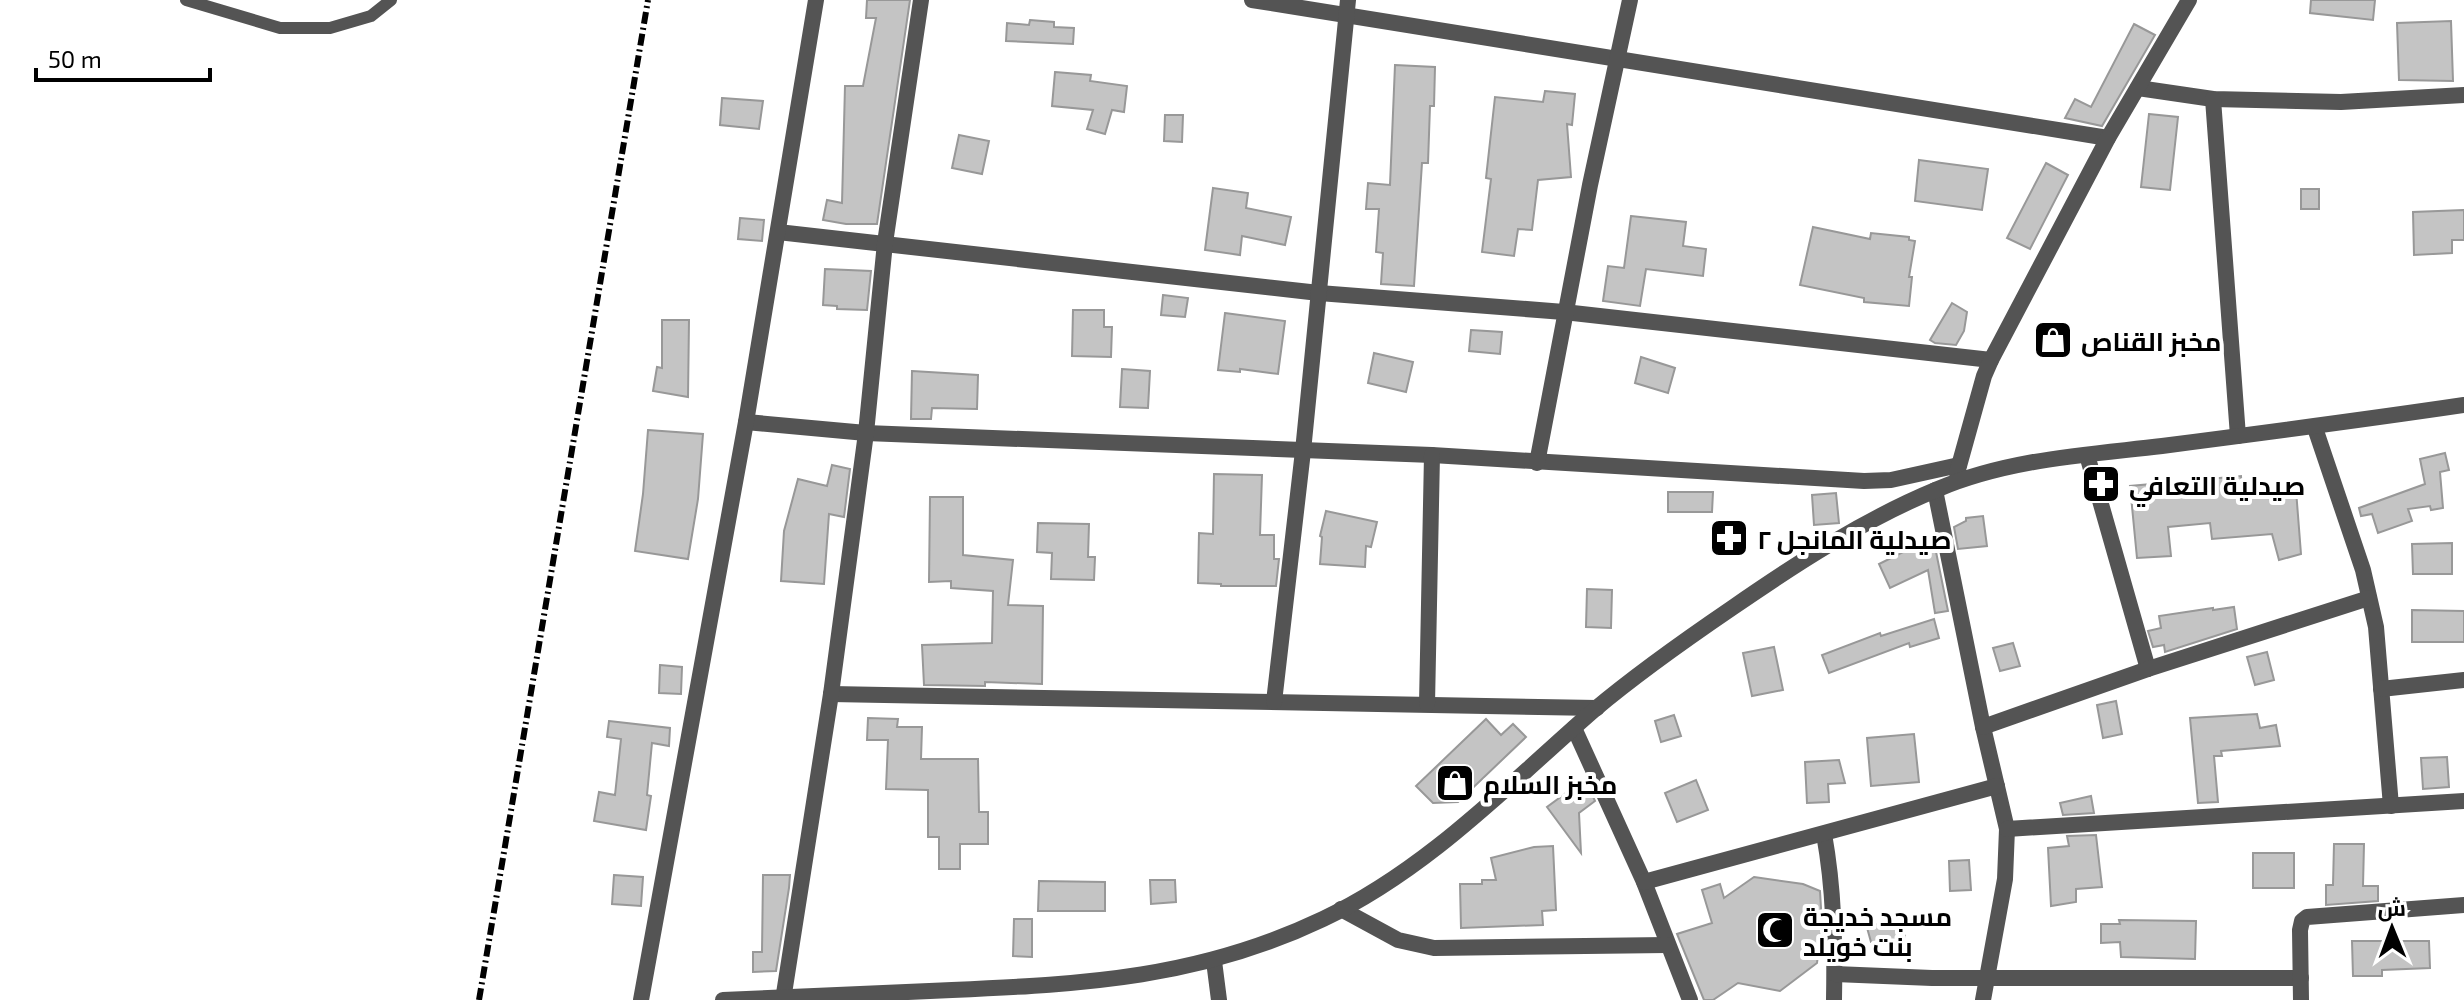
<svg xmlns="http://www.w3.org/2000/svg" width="2464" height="1000" font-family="'Exo 2',Cairo,sans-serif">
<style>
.building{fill:#c4c4c4;stroke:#989898;stroke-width:2}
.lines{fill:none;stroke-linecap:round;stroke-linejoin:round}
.service{stroke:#545454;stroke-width:12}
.minor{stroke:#545454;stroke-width:16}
.tertiary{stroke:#545454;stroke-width:16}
.rail{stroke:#000;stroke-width:6;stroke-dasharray:12 4 2 4;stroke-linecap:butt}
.labels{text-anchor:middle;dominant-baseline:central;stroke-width:8;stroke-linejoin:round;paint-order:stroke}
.poi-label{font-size:26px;font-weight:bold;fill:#000;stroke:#fff;text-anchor:start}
</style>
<rect width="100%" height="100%" fill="#fff"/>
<g class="building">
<polygon points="867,0 910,0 877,224 846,224 823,220 827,200 842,203 845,86 863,86 876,18 866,18"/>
<polygon points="2311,0 2375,0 2373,20 2310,13"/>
<polygon points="1030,20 1054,22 1054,27 1074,28 1073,44 1006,41 1007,23 1029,25"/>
<polygon points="2451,21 2453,81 2399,80 2397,23"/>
<polygon points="2134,24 2155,35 2102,126 2065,118 2075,99 2091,107"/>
<polygon points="1395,65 1435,67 1434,106 1430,106 1428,163 1422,163 1414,286 1381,284 1383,253 1376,252 1379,209 1366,209 1368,183 1390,185"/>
<polygon points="1055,72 1091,75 1090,81 1127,86 1124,112 1112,110 1105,134 1087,129 1093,110 1052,106"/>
<polygon points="1545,91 1575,94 1572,125 1567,124 1571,177 1538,180 1532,230 1518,229 1514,256 1482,252 1491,179 1486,178 1495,97 1543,102"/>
<polygon points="722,98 763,101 759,129 720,125"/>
<polygon points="2149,114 2178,117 2170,190 2141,187"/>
<polygon points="1165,115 1183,115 1182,142 1164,141"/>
<polygon points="959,135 989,141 982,174 952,168"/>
<polygon points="1919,160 1988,169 1982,210 1915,201"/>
<polygon points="2046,163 2068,175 2030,249 2007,238"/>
<polygon points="1213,188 1248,193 1246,208 1291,217 1285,245 1242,236 1240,255 1205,250"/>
<rect x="2301" y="189" width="18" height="20"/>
<polygon points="2464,210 2464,240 2452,240 2452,253 2414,255 2413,212"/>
<polygon points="1631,216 1686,222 1683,246 1706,249 1703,276 1646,269 1640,306 1603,301 1608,266 1624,268"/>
<polygon points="740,218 764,220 762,241 738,239"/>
<polygon points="1813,227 1870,239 1871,233 1909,237 1909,240 1915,241 1909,277 1912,277 1909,306 1864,302 1864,298 1800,285"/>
<polygon points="825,269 871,271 867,310 837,309 837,306 823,305"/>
<polygon points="1163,295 1188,298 1185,317 1161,315"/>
<polygon points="1952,303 1967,312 1964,331 1956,345 1935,343 1930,340"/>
<polygon points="1073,310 1104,310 1104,327 1112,327 1111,357 1072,356"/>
<polygon points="1225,313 1285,321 1278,374 1240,369 1240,372 1218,370"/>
<polygon points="662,320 689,320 688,397 653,391 657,367 662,368"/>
<polygon points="1471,330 1502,332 1500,354 1469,351"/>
<polygon points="1374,353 1413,362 1406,392 1368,383"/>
<polygon points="1641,357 1675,368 1668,393 1635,383"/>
<polygon points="1122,369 1150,371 1148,408 1120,407"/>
<polygon points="912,371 978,375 977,409 932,408 931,419 911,419"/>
<polygon points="648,430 703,434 698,499 688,559 635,551 643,494"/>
<polygon points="2445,453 2449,470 2440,472 2443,508 2431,510 2430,506 2408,509 2412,521 2378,533 2372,514 2361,516 2359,508 2425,484 2420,459"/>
<polygon points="832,465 850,469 844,517 829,514 824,584 781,581 784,531 798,479 827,486"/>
<polygon points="1214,474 1262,475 1260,535 1274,535 1274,559 1279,559 1276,586 1221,586 1221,584 1198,583 1199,533 1213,534"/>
<polygon points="2241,476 2242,495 2296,490 2301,554 2279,560 2272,534 2212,539 2210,523 2168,527 2171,556 2137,558 2130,486"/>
<polygon points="1668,492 1713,492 1712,512 1668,512"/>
<polygon points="1836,493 1839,523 1814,525 1812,495"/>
<polygon points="930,497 963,497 963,555 1013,560 1008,605 1043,606 1042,684 985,682 985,686 924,685 922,645 992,643 993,591 951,588 951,581 929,582"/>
<polygon points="1326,511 1377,522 1371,547 1366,546 1365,567 1320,564 1322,537 1320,536"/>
<polygon points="1983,516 1987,546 1958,549 1954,527 1966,521 1966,518"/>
<polygon points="1038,523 1089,524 1088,557 1095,557 1094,580 1051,579 1052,553 1037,552"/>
<polygon points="1933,537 1948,611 1935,613 1928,570 1890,588 1879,564"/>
<polygon points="2452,543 2452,574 2413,574 2412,544"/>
<polygon points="1587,589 1612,590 1611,628 1586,627"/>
<polygon points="2234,607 2237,629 2165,652 2164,645 2153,647 2148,631 2161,628 2159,616 2213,608 2213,610"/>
<polygon points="2412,610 2464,611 2464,642 2412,642"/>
<polygon points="1934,619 1939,638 1910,647 1909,643 1829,673 1822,655 1880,633 1881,636"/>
<polygon points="2013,643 2020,666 2000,671 1993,648"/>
<polygon points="1774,647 1783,690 1752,696 1743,653"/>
<polygon points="2267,652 2274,680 2255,685 2247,657"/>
<polygon points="660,665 682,667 681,694 659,693"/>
<polygon points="2116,701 2122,734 2103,738 2097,705"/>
<polygon points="2257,714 2260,728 2276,725 2280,746 2221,751 2222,756 2214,756 2218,802 2198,803 2190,718"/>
<polygon points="1674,715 1681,736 1661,742 1655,721"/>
<polygon points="868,718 898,719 897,727 922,727 921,759 978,759 979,812 988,812 988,844 960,844 960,869 939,869 939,837 928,837 928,790 886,789 888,740 867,740"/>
<polygon points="1486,719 1501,735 1513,724 1526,737 1458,802 1433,803 1416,786"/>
<polygon points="609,721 670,728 669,746 652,743 647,795 651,796 646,830 594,821 599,792 615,795 621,739 607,737"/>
<polygon points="1914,734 1919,782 1871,786 1867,738"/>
<polygon points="2447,757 2449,787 2423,789 2421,758"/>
<polygon points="1839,760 1845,783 1828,784 1829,802 1807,803 1805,762"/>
<polygon points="1585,779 1595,801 1579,813 1581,853 1547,807"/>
<polygon points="1696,780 1708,810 1677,822 1665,793"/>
<polygon points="2091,796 2094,813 2063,815 2060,803"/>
<polygon points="2096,835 2102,887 2076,889 2076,902 2051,906 2048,848 2069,846 2067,836"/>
<polygon points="2334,844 2364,844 2363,886 2378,886 2378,901 2326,905 2326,885 2333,885"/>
<polygon points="1553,846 1556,910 1542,911 1543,925 1461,928 1460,884 1482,884 1482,880 1496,880 1491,858 1534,847"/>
<rect x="2253" y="853" width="41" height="35"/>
<polygon points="1969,860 1971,890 1950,891 1949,861"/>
<polygon points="614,875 643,877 641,906 612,904"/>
<polygon points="763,875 790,875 789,888 776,971 753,972 753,952 762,952"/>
<polygon points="1754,877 1803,884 1820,891 1822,925 1817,963 1780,991 1738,983 1713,1000 1704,1000 1677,934 1712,923 1702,890 1720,884 1724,898"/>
<polygon points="1150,880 1175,880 1176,902 1151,904"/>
<polygon points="1039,881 1105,882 1105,911 1038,911"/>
<polygon points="1014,919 1032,919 1032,957 1013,956"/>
<polygon points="2119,920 2196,921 2195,959 2121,957 2120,942 2101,943 2101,924 2120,924"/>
<polygon points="1866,924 1905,925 1905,951 1887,950 1888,943 1871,942"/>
<polygon points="2352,941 2429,941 2430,968 2382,970 2382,976 2353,976"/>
</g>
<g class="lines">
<polyline class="service" points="186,0 280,28 330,28 371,16 391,0"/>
<g class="minor">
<polyline points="1252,0 2108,138"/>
<polyline points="2138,88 2213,99 2341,102 2464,95"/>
<polyline points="2213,99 2238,436"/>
<polyline points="778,232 1319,293 1564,312 1991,360"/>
<polyline points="746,422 866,433 1432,455 1864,481 1891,480 1959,465"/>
<polyline points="2315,428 2363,570 2376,627 2391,806"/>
<polyline points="2087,455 2148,669"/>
<polyline points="1537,463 1590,185 1630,0"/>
<polyline points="1957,473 1984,376 1991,360 2108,138 2189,0"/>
<polyline points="1935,490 1983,727 2007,829 2005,879 1983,1000"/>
<polyline points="2381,689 2464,680"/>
<polyline points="831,694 1597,708"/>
<polyline points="1274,702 1303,451 1348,0"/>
<polyline points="1427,704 1432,455"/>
<polyline points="1983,727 2148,669 2369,598"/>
<polyline points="1574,728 1644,882 1690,1000"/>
<polyline points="2007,829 2464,801"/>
<path d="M1824,834C1834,889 1835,944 1834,1000"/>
<polyline points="1644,882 1997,786"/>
<polyline points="1341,909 1398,940 1434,948 1667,945"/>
<polyline points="1214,961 1219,1000"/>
<polyline points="1835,974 1932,978 2301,978"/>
<polyline points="641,1000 746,422 816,0"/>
<polyline points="783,1000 831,694 866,433 885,243 921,0"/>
<polyline points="2301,1000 2300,930 2302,921 2307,917 2464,905"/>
</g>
<path class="tertiary" d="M723,1000C800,997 876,994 952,990C1087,984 1199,978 1323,919C1427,870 1509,784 1594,710C1638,673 1685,640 1732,608C1797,563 1865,519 1938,489C2009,459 2086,455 2162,446C2263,433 2363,420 2464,405"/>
<polyline class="rail" points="479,1000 648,0"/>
</g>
<defs>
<symbol id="shop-square" viewBox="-11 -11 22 22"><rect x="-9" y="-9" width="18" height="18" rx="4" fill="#000" stroke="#fff"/><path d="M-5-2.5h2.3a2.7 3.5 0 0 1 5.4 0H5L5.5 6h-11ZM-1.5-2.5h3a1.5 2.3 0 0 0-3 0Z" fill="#fff"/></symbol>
<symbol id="pharmacy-square" viewBox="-11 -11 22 22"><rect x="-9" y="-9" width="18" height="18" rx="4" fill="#000" stroke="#fff"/><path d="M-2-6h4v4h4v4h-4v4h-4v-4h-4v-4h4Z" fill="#fff"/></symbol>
<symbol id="mosque-square" viewBox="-11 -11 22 22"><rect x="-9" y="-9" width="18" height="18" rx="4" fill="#000" stroke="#fff"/><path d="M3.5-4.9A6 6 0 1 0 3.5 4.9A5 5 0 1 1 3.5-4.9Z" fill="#fff"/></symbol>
</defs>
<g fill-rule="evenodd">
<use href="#shop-square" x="2031" y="318" width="44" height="44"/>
<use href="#pharmacy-square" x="2079" y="462" width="44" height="44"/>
<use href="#pharmacy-square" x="1707" y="516" width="44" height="44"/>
<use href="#shop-square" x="1433" y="761" width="44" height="44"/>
<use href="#mosque-square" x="1753" y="908" width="44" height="44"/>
</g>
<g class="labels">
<g class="poi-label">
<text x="2081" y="340">مخبز القناص</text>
<text x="2129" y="484">صيدلية التعافي</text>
<text x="1757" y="538">صيدلية المانجل ٢</text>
<text x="1483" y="783">مخبز السلام</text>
<text x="1803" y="915">مسجد خديجة<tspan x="1803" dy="30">بنت خويلد</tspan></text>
</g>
</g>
<g transform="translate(2392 928) rotate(359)" stroke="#ffffff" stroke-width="6" paint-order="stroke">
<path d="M0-6L14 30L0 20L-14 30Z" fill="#000000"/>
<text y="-12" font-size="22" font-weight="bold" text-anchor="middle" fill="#000000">ش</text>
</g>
<path d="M36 68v12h174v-12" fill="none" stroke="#000000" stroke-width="4"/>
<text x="48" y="68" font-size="24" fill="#000000" stroke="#ffffff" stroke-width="6" paint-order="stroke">50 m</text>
</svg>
